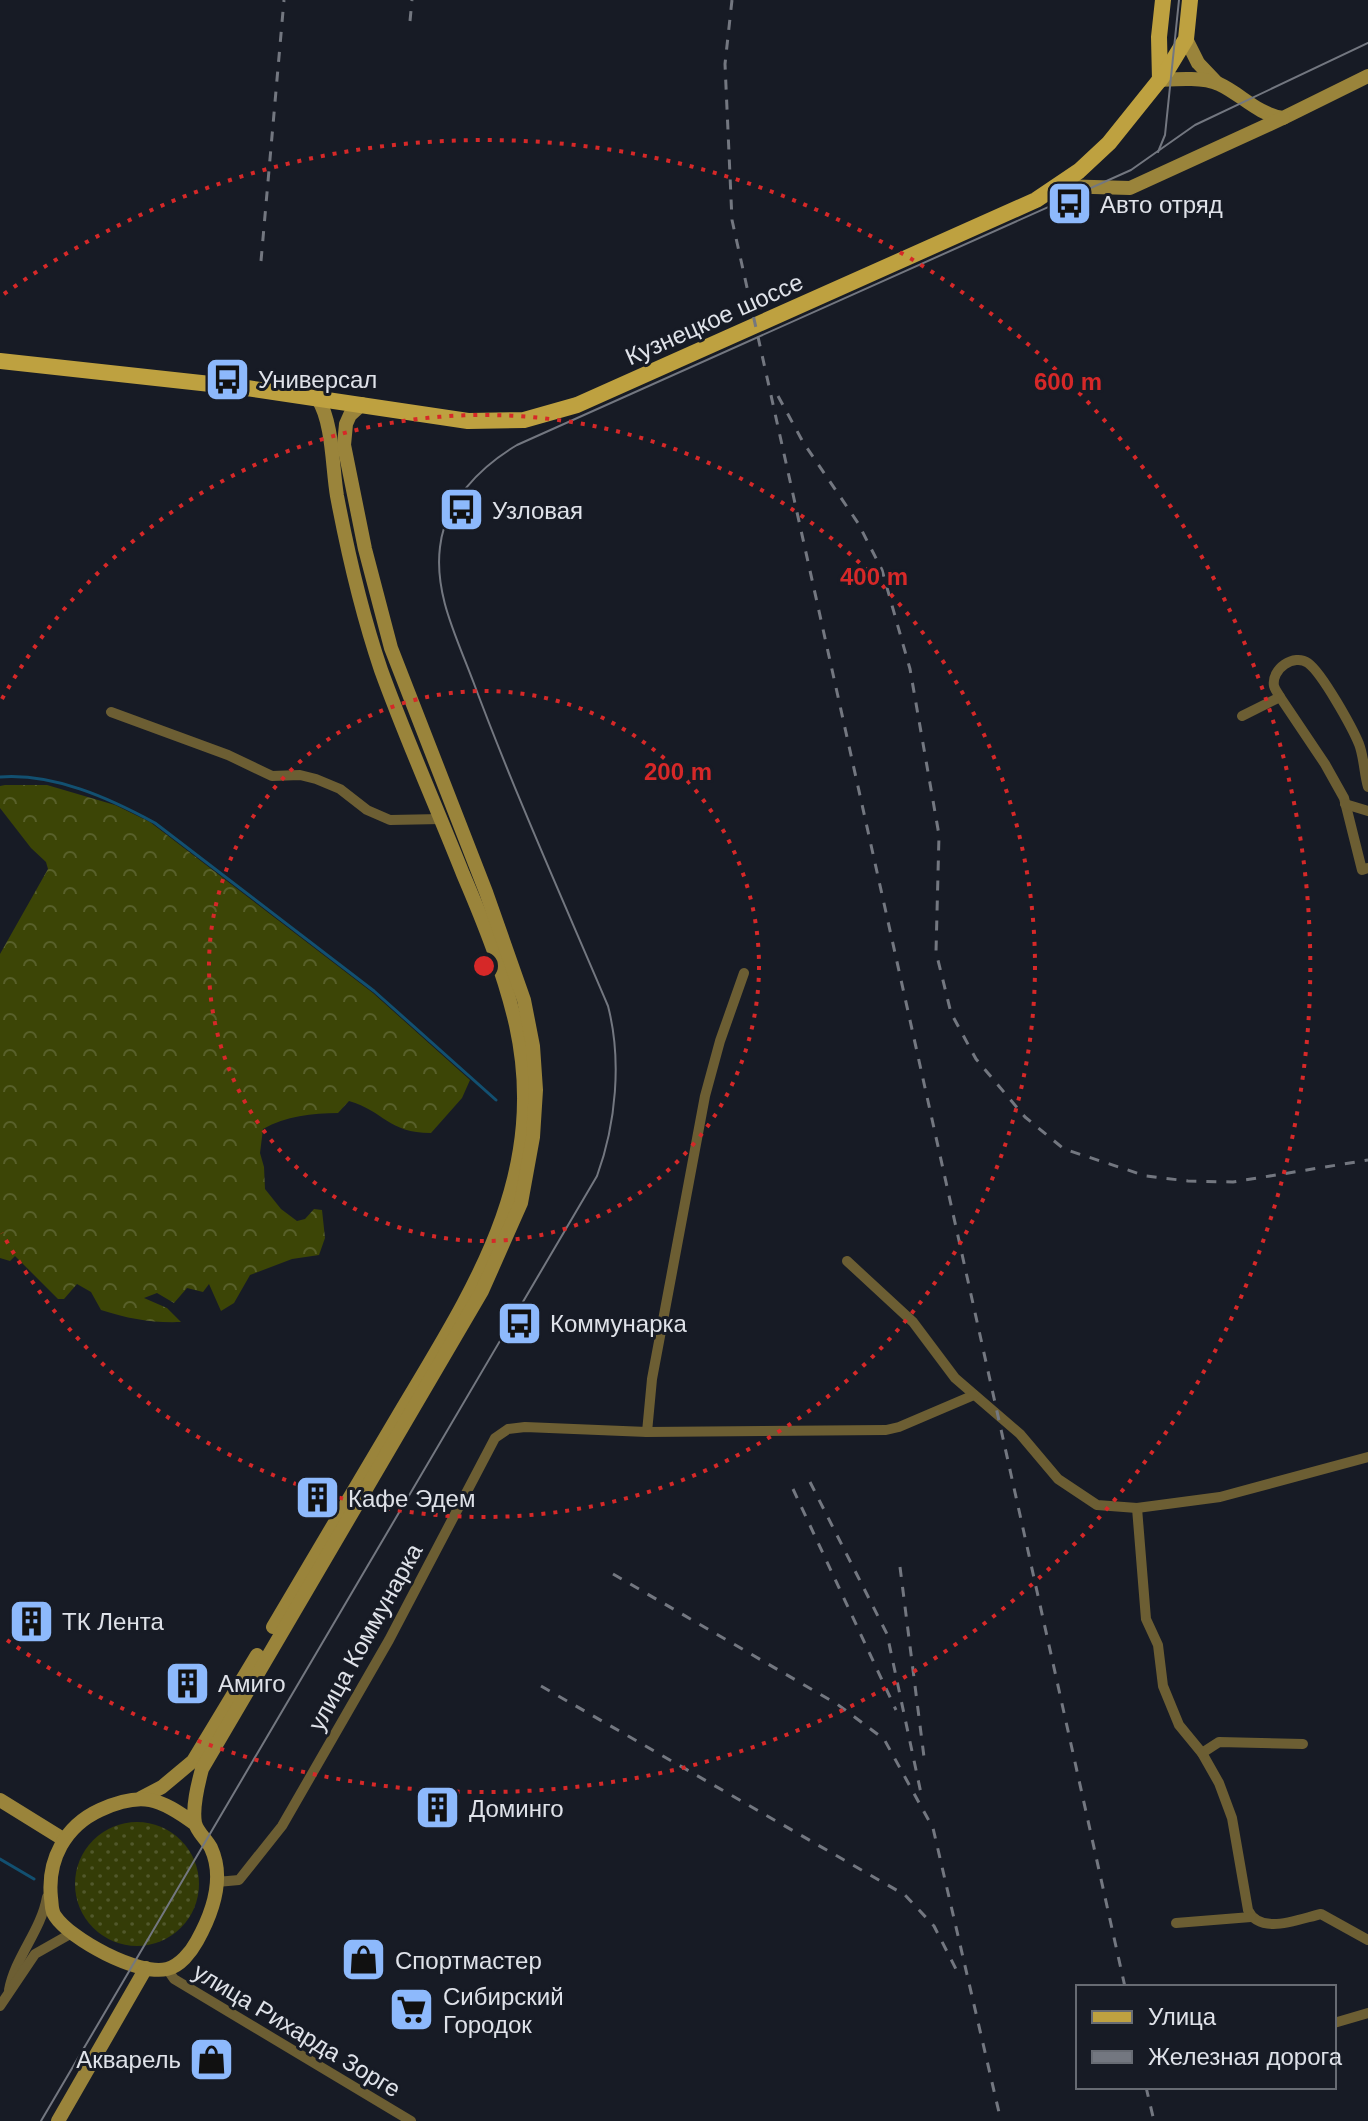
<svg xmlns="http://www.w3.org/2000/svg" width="1368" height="2121" font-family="Arial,sans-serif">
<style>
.grass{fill:url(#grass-dots)}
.forest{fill:url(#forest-crowns)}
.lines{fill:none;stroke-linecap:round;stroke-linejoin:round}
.stream{stroke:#125071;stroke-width:3}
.street{stroke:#6c5e33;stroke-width:10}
.secondary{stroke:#9a843b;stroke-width:14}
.primary{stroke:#bea140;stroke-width:16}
.tram{stroke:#737780;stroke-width:2}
.rail{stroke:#737780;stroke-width:3;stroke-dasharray:10 10;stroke-linecap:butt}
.ring{fill:none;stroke:#d62828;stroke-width:4;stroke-dasharray:4 8}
.labels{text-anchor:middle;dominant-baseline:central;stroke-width:6;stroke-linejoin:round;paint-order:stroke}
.poi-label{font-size:24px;fill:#dfe2e9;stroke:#171b25;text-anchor:start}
.street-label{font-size:24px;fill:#dfe2e9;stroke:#171b25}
.centre{fill:#d62828;stroke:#171b25;stroke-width:4}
.ring-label{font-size:24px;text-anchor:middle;font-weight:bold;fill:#d62828;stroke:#171b25;stroke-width:6;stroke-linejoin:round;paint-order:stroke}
</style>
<defs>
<pattern id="grass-dots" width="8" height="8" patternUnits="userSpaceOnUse" patternTransform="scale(2)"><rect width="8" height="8" fill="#343c07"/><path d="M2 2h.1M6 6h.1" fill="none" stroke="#51582b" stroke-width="1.8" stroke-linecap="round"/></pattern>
<pattern id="forest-crowns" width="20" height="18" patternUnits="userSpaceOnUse" patternTransform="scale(2)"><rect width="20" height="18" fill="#3c4506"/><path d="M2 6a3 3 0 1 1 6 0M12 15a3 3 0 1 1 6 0" fill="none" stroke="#58602a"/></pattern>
</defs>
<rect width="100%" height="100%" fill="#171b25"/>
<circle class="grass" cx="137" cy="1884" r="62"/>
<path class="forest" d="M5,785H47L115,805L150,822L373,993L470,1080L462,1098L431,1133C388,1133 384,1111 349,1101L338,1113C312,1113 286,1116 263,1129L260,1153L264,1167L265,1189L281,1209L297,1221L305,1219L314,1209L322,1210L325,1238L319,1255L292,1259L250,1275L234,1303L221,1311L209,1284L203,1292L187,1288L174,1303L157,1293L144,1298L167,1308L181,1322C152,1323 129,1319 101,1310L91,1292L77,1284L64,1299H58L15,1256L10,1261L0,1258V954L48,869L46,862L31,848L0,808V786Z"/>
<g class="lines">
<g class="stream">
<path d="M0,777C54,773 109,798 155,823L374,991L496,1100"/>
<polyline points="0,1859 34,1879"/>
</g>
<g class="street">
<path d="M1280,697C1278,693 1275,690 1274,686C1271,669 1294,653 1308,663C1322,673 1352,727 1359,744C1364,757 1364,773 1368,787"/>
<polyline points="111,712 228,755 272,776 300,775 316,779 340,789 367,810 390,820 441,819"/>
<polyline points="1242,716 1280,697 1325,764 1344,798 1362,870 1368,868"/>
<polyline points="1345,804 1368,811"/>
<polyline points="847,1261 913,1322 955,1378 1020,1434 1058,1479 1097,1505 1137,1508 1220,1497 1368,1457"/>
<polyline points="647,1432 652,1379 705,1096 720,1041 744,973"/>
<path d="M1137,1508L1146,1619L1158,1645L1163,1686L1179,1725L1202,1753L1219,1783L1232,1818L1248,1910C1260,1936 1299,1919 1321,1914L1368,1940"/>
<polyline points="1202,1753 1219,1742 1303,1744"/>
<polyline points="217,1882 239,1880 282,1826 389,1640 495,1438 508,1429 525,1427 647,1432 886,1430 899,1427 974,1395"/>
<polyline points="1176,1923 1251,1917"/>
<polyline points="167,1969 174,1979 411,2121"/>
<path d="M9,1990C15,1957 41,1931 47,1897"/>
<polyline points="0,2006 35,1954 72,1933"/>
<polyline points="1334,2023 1368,2013"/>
</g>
<g class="secondary">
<polyline points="1186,39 1198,63 1217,83"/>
<path d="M1160,80C1177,79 1203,77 1219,84C1241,94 1257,114 1283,118L1368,76"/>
<polyline points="1057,186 1130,188 1283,118"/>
<path d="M273,1627C314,1558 354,1489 395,1421C470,1294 550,1180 516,1025C504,973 484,923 463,874C436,806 406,739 381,670C362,614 348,554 337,496C332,466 333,423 318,399"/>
<polyline points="141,1798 162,1787 193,1761 257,1655"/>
<polyline points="0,1800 63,1839"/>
<path d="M195,1824C160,1798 142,1791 100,1810C65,1826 47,1860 51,1898C52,1904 51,1911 55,1916C70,1939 138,1976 167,1969C180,1966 191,1952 197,1941C212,1914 225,1878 211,1848C207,1840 197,1832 195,1823C192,1807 198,1784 202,1769L482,1291L521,1203L533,1137L536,1090L533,1046L524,1000L486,892L391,648L365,549L344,445L346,424L350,415L362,404"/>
<polyline points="58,2121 146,1968"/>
</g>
<g class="primary">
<polyline points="1160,80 1159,37 1163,0"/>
<polyline points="0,361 247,388 468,421 524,420 577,405 1036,200 1079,171 1109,143 1166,72 1186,39 1190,0"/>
</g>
<g class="tram">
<polyline points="1158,152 1165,135 1179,0"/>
<path d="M41,2121L597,1176C616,1124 622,1060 608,1006C562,898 514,791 473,681C457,638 434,594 440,547C445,502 480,467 517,445L1131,170L1195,125L1368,43"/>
</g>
<g class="rail">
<polyline points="732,0 725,64 732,220 1125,1987"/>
<polyline points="410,21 412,0"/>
<polyline points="261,261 284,0"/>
<polyline points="778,396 803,442 858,523 882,570 910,669 939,835 936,952 951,1013 976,1059 1025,1117 1064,1149 1146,1176 1188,1181 1233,1182 1368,1160"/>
<polyline points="810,1482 887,1634 922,1798"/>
<polyline points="793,1489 896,1710"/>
<polyline points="900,1567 924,1757"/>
<polyline points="613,1574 837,1704 884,1739 933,1828 1001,2121"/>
<polyline points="541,1686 905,1895 934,1926 960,1977"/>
<polyline points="1146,2087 1154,2121"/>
</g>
</g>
<g class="ring">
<circle cx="484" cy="966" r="275"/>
<path d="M2 699A551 551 0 1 1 2 1233"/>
<path d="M4 294A826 826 0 1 1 4 1638"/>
</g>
<defs>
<symbol id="bus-square" viewBox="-11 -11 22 22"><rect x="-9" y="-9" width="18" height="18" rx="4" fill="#8db9fc" stroke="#171b25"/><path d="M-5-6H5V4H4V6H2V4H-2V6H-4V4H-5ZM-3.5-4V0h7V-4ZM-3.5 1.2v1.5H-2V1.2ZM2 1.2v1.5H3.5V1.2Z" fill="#111"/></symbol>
<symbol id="building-square" viewBox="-11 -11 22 22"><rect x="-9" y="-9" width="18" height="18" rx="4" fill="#8db9fc" stroke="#171b25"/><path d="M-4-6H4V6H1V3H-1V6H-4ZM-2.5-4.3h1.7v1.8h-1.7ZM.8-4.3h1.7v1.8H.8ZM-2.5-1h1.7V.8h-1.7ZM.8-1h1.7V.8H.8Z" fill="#111"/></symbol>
<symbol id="shop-square" viewBox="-11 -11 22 22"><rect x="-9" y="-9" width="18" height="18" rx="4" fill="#8db9fc" stroke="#171b25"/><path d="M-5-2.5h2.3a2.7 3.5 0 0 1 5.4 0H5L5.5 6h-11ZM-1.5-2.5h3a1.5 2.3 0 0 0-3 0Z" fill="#111"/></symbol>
<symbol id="supermarket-square" viewBox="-11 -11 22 22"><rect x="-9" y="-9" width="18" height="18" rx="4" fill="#8db9fc" stroke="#171b25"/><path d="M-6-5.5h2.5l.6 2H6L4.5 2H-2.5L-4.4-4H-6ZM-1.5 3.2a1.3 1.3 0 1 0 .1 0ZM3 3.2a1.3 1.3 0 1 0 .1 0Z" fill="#111"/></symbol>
</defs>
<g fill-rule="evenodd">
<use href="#bus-square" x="1044" y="178" width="51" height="51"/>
<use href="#bus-square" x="202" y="354" width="51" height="51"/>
<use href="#bus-square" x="436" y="484" width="51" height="51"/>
<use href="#bus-square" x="494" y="1298" width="51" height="51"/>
<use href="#building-square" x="292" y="1472" width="51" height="51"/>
<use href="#building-square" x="6" y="1596" width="51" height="51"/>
<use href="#building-square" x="162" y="1658" width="51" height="51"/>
<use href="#building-square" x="412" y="1782" width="51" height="51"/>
<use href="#shop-square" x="338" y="1934" width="51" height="51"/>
<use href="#supermarket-square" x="386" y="1984" width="51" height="51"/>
<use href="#shop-square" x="186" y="2034" width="51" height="51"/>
</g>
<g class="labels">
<g class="poi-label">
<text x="1100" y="204">Авто отряд</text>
<text x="258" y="379">Универсал</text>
<text x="492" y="510">Узловая</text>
<text x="550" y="1323">Коммунарка</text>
<text x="348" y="1498">Кафе Эдем</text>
<text x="62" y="1621">ТК Лента</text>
<text x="218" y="1683">Амиго</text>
<text x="469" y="1808">Доминго</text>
<text x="395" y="1960">Спортмастер</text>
<text x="443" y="1996">Сибирский<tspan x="443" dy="28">Городок</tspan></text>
<text x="181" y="2059" text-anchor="end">Акварель</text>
</g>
<g class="street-label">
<text transform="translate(714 319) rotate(-24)">Кузнецкое шоссе</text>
<text transform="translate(365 1637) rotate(-61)">улица Коммунарка</text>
<text transform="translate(297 2030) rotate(31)">улица Рихарда Зорге</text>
</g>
</g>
<circle cx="484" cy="966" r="12" class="centre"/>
<g class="ring-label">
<text x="1068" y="390">600 m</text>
<text x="874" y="585">400 m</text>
<text x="678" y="780">200 m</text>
</g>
<rect x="1076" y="1985" width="260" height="104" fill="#171b25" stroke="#676b73" stroke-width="2"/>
<rect x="1092" y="2011" width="40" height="12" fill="#bea140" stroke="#676b73" stroke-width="2"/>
<text x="1148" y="2025" font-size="24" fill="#dfe2e9">Улица</text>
<rect x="1092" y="2051" width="40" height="12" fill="#737780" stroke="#676b73" stroke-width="2"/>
<text x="1148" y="2065" font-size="24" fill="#dfe2e9">Железная дорога</text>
</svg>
